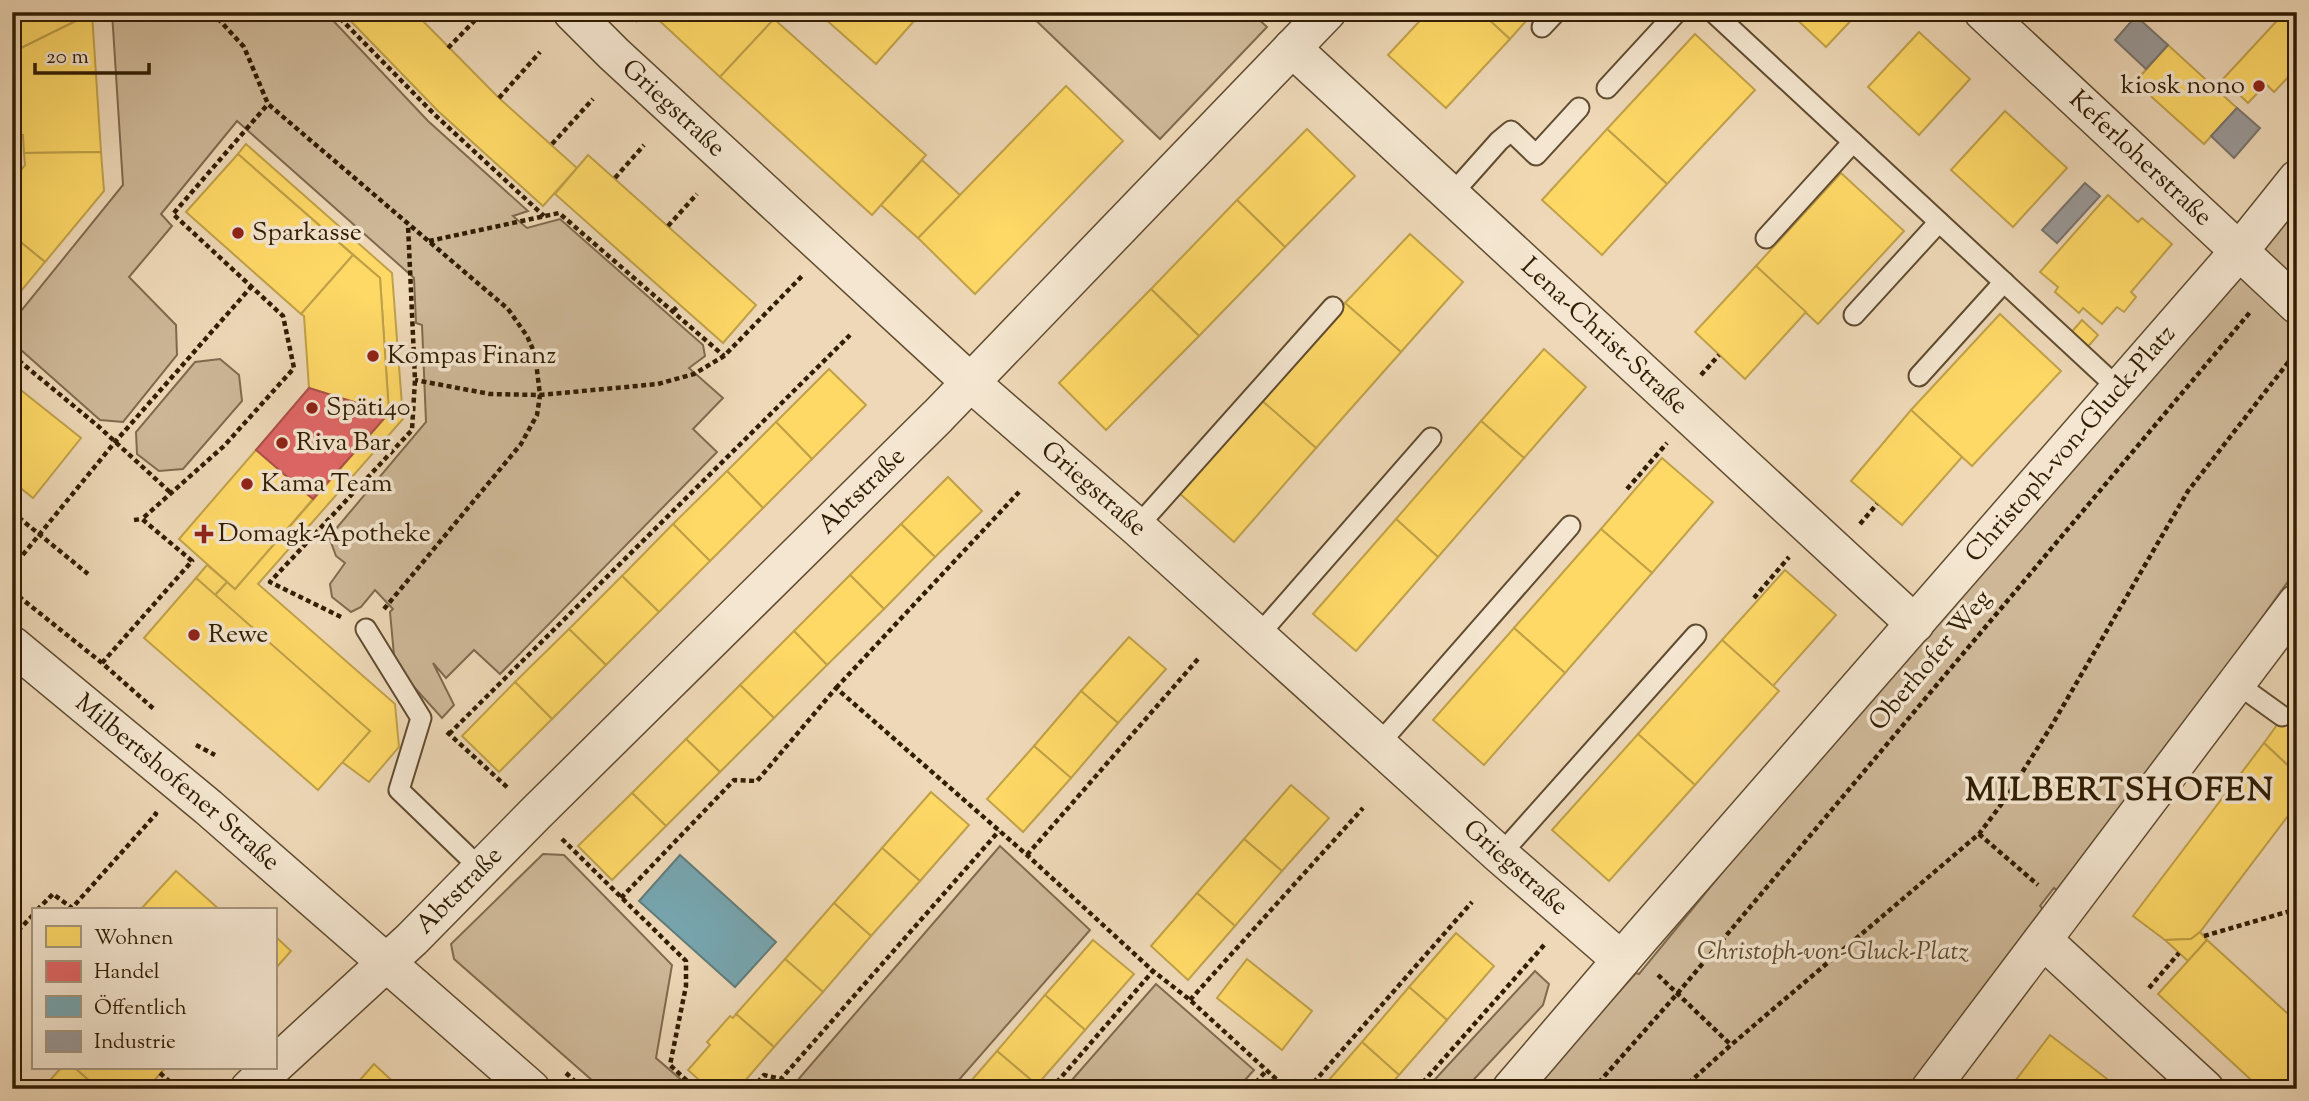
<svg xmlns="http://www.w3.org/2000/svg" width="2309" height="1101" font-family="'Sorts Mill Goudy',serif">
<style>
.green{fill:#ceb898;stroke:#806a4e;stroke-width:2}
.homes{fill:#ffd966;stroke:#c1a148;stroke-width:2}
.shops{fill:#e06666;stroke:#ac5048;stroke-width:2}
.public{fill:#76a5af;stroke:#617c7b;stroke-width:2}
.industry{fill:#999;stroke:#7a746c;stroke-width:2}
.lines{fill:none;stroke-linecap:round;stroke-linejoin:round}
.service-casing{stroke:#604c30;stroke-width:23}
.minor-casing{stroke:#604c30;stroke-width:40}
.path{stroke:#311d03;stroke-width:4.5;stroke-dasharray:5 3.5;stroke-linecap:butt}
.service{stroke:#f4e6d0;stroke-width:19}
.minor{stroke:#f4e6d0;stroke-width:37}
.poi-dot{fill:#8f2418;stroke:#f4e6d0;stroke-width:2.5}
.labels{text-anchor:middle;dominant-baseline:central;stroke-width:7;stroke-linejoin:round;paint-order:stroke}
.poi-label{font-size:26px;fill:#311d03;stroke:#f4e6d0;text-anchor:start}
.street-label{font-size:26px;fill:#311d03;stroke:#f4e6d0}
.park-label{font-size:26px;font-style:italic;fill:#604c30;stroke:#f4e6d0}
.district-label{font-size:33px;font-weight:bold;letter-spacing:2px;fill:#311d03;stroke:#f4e6d0}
</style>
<rect width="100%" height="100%" fill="#eed8b7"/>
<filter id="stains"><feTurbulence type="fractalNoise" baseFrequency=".00286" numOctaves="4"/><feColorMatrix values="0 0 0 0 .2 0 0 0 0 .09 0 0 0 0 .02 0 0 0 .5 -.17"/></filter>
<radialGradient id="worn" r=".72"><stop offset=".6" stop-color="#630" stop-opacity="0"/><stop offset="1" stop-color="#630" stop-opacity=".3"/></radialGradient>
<g class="green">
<polygon points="112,12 325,12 428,121 528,211 513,216 527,228 560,219 703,345 705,356 689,368 723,398 693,429 717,452 500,674 474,650 446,678 433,663 454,705 442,718 395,666 390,612 393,609 375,590 361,607 351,612 332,597 330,584 345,563 336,556 329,537 426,422 422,325 416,323 414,278 237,121 161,214 172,226 129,277 176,325 177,355 123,422 100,420 12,342 12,322 123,185"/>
<polygon points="1027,12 1251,12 1267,27 1160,139"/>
<polygon points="2297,199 2297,569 2062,895 2054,888 2040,906 2045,911 1907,1089 1532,1089 1636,973 1639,974 2119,389"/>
<polygon points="220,359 239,375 242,401 183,469 159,471 137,454 136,432 195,362"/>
<polygon points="1000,846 1090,930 951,1089 790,1089"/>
<polygon points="543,854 564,855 672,965 656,1058 692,1089 602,1089 454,959 451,944"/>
<polygon points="1535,971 1549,984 1543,1005 1465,1089 1426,1089"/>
<polygon points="1156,984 1254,1070 1237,1089 1064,1089"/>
</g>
<g class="homes">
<polygon points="12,12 91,12 92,13 19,49 12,44"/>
<polygon points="342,12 414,12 499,98 577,168 543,206 438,111"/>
<polygon points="650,12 767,12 774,19 720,77"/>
<polygon points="829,12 922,12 876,64 824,18"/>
<polygon points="1428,12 1481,12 1510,39 1446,108 1388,55"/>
<polygon points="1481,12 1534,12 1510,39"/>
<polygon points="1789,12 1859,12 1826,47"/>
<polygon points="2285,12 2297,12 2297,68 2274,92 2266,84 2248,103 2223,79"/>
<polygon points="92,13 101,152 24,153 23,135 16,135 14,107 21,106 19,49"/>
<polygon points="774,19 926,155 872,215 720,77"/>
<polygon points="1919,32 1970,79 1919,135 1868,87"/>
<polygon points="1695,34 1755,90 1667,184 1607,129"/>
<polygon points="2168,45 2237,108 2204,144 2135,82"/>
<polygon points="1066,86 1123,141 975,294 918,238"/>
<polygon points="2005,111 2067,168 2013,227 1951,170"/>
<polygon points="1307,129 1355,176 1285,247 1237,200"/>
<polygon points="1607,129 1667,184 1602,255 1542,200"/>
<polygon points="246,144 392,273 403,419 258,584 395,704 399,747 369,782 342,762 370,731 215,595 227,582 235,589 389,413 380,278 238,154"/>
<polygon points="101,152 104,191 45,262 12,235 12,177 14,179 25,165 24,153"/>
<polygon points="238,154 353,255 301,314 186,212"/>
<polygon points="588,155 756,305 723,343 555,194"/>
<polygon points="922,160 960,195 918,238 881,205"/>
<polygon points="1841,173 1904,231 1818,324 1756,266"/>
<polygon points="2108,195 2138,222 2142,218 2172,244 2131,292 2136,297 2124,312 2117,307 2102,324 2083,308 2079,313 2055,292 2058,287 2040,272"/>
<polygon points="1237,200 1285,247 1199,336 1151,289"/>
<polygon points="1410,234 1463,282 1401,352 1345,303"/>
<polygon points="12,235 45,262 12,302"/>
<polygon points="353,255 380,278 389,413 309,388 304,316 301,314"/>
<polygon points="1756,266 1806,312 1745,379 1695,332"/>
<polygon points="1151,289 1199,336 1106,430 1059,383"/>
<polygon points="1345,303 1401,352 1316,448 1260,399"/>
<polygon points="2000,314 2061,371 1972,466 1911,410"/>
<polygon points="2082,320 2098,335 2086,349 2069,335"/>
<polygon points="1544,349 1586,387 1524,458 1481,421"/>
<polygon points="829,369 866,405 812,459 776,422"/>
<polygon points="12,383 81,438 33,498 12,481"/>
<polygon points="1260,399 1316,448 1234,542 1178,492"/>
<polygon points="1911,410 1962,457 1902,525 1851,481"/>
<polygon points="1481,421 1524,458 1438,557 1396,519"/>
<polygon points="776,422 812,459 763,508 727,471"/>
<polygon points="256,450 313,499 235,589 179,539"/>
<polygon points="1662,458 1713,502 1652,573 1601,529"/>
<polygon points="727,471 763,508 710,561 673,524"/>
<polygon points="948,477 982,511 935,557 901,524"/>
<polygon points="1396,519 1438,557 1356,651 1313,614"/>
<polygon points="673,524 710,561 659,612 622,576"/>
<polygon points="901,524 935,557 884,609 850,575"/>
<polygon points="1601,529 1652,573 1565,673 1514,628"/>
<polygon points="207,565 227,582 215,595 196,578"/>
<polygon points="1785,570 1836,615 1773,686 1722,640"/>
<polygon points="850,575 884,609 827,665 794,631"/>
<polygon points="622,576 659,612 606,665 569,629"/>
<polygon points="196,578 370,731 318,790 144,638"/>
<polygon points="1514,628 1565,673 1484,765 1433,720"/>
<polygon points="569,629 606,665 552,719 515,682"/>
<polygon points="794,631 827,665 774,718 740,685"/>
<polygon points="1129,637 1166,669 1118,723 1081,691"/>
<polygon points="1722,640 1779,691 1695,785 1638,734"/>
<polygon points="515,682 552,719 499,772 462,736"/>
<polygon points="740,685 774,718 720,772 686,739"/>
<polygon points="1081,691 1118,723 1071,778 1034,746"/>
<polygon points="2297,697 2297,774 2264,743"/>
<polygon points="1638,734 1695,785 1609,881 1552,830"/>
<polygon points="686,739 720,772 666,826 632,793"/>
<polygon points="2264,743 2297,774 2297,804 2200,932 2191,939 2165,940 2133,916"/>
<polygon points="1034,746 1071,778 1023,832 987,799"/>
<polygon points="1291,785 1329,818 1282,871 1244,839"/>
<polygon points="931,792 969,825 920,881 882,848"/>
<polygon points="632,793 666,826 612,880 578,846"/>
<polygon points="1244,839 1282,871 1235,926 1197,893"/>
<polygon points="882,848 920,881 871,936 834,903"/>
<polygon points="176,871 220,910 140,910"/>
<polygon points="1197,893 1235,926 1188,980 1151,946"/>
<polygon points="834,903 871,936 823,992 785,959"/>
<polygon points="2200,932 2207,940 2188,961 2165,940 2191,939"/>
<polygon points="1456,933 1494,966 1447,1020 1409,987"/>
<polygon points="275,936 291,951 275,969"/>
<polygon points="1093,940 1134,974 1085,1030 1045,995"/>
<polygon points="2207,940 2297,1022 2297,1089 2261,1089 2158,994"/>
<polygon points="785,959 823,992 774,1047 736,1014"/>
<polygon points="1247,959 1312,1011 1282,1050 1217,998"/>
<polygon points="1409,987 1447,1020 1399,1075 1362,1042"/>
<polygon points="1045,995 1085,1030 1037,1085 997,1051"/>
<polygon points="736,1014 774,1047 738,1089 709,1089 688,1070 710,1045 707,1042 730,1016 733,1018"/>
<polygon points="2050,1035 2107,1079 2100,1089 2009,1089"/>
<polygon points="1362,1042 1399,1075 1387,1089 1321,1089"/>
<polygon points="997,1051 1037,1085 1034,1089 964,1089"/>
<polygon points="374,1064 401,1089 352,1089"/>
<polygon points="61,1068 75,1068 99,1089 42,1089"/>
<polygon points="75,1068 165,1068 147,1089 99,1089"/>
</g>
<polygon class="shops" points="309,388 389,413 313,499 256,450"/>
<polygon class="public" points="680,855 776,942 735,987 639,901"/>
<g class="industry">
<polygon points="2136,16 2168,45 2146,69 2115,40"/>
<polygon points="2237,108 2260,128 2234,158 2211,136"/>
<polygon points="2085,183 2100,196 2057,243 2042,230"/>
</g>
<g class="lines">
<defs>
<g id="service">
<polyline points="1713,12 2119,389"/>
<polyline points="1542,27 1556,12"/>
<polyline points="1607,88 1677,12"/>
<polyline points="1451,195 1499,141 1511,131 1536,155 1579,108"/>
<polyline points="1766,238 1853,142"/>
<polyline points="1854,315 1939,222"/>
<polyline points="1919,376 2004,282"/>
<polyline points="1137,527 1333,307"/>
<polyline points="366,629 421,718 399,790 481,869"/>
<polyline points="1257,637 1431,438"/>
<polyline points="2236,683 2282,716"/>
<polyline points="1378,745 1570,526"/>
<polyline points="1500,855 1696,635"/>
</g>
<g id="minor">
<path id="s1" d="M572,12L614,54L970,382L1137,527L1500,855L1621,960"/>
<path id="s2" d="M1983,12L2297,305"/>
<path id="s3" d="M1292,48L1915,624"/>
<path id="s4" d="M12,645L208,807L531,1089"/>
<polyline points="2043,940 2205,1089"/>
<path id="s5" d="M275,1065L412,939L536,813L938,416L1327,12"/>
<polyline points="249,1089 271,1068"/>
<path id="s6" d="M1511,1089L1641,937L2240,250L2297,179"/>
<polyline points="1930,1089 2297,603"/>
</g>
</defs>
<use href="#service" class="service-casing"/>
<use href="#minor" class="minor-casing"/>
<g class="path">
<polyline points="212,12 244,47 268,104 508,309 527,336 535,354 540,395 658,384 694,374 724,356 802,276"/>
<polyline points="334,12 435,115 544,216"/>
<polyline points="1776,12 1783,19"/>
<polyline points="635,21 643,12"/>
<polyline points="448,48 483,12"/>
<polyline points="499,98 540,52"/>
<polyline points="552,144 593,99"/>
<polyline points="615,178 644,145"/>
<polyline points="668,226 697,194"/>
<polyline points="429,241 559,213 724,356"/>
<polyline points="673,311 679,305"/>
<polyline points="12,355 98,426 172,494"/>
<polyline points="1701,375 1719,355"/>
<polyline points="1627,489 1667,443"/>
<polyline points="12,512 88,574"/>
<polyline points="134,520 142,519"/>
<polyline points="1860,524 1877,504"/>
<polyline points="12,568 115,442 251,287"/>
<polyline points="12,591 102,663 155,710"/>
<polyline points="1754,598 1789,557"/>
<polyline points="384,609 521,444 537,415 540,395 490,394 415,380"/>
<polyline points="341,617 270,582 412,430 415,380 408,225"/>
<polyline points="102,663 192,561 142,519 224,446 294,368 283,316 173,214 268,104"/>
<polyline points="836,688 1019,492"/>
<polyline points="447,732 508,788"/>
<polyline points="449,734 850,335"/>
<polyline points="196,745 215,755"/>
<polyline points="1979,834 2038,885"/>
<polyline points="562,839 686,961 686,986 670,1065 696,1089"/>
<polyline points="1027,855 1198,659"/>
<polyline points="621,898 734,780 757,781 836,688 1027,855 1153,971 1190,1000 1287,1089"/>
<polyline points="37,910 53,894 72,908 156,814 153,812"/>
<polyline points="2204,936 2297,909"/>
<polyline points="12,937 33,915"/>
<polyline points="1658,975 1731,1045"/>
<polyline points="2149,988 2179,953"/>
<polyline points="1190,1000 1363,808"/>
<polyline points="160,1073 178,1089"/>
<polyline points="566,1073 583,1089"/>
<polyline points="752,1089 764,1075 781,1079 999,831"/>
<polyline points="1051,1089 1153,971"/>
<polyline points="1250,1089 1267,1070"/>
<polyline points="1308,1089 1472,902"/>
<polyline points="1417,1089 1545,944"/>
<polyline points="1593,1089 1677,994 2251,311"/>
<polyline points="1682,1089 1731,1045 1979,834 2006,798 2052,725 2188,491 2297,351"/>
</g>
<use href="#service" class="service"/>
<use href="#minor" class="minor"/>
</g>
<g class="poi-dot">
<circle cx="2259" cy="86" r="7"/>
<circle cx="238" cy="233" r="7"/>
<circle cx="373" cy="356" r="7"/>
<circle cx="312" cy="408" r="7"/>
<circle cx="282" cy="443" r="7"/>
<circle cx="247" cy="484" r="7"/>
<path d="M200.5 523.5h7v7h7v7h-7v7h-7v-7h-7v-7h7z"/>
<circle cx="194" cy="635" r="7"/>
</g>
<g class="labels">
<g class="poi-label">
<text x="2245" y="86" text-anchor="end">kiosk nono</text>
<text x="252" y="233">Sparkasse</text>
<text x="387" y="356">Kompas Finanz</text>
<text x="326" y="408">Späti40</text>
<text x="296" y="443">Riva Bar</text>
<text x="261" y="484">Kama Team</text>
<text x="218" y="534">Domagk-Apotheke</text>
<text x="208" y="635">Rewe</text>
</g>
<g class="street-label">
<text stroke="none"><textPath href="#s1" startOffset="140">Griegstraße</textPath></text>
<text stroke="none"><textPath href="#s2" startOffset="215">Keferloherstraße</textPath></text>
<text stroke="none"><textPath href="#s3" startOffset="425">Lena-Christ-Straße</textPath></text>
<text stroke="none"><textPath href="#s6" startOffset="854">Christoph-von-Gluck-Platz</textPath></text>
<text stroke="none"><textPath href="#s1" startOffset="707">Griegstraße</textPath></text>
<text stroke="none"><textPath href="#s5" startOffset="821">Abtstraße</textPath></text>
<text transform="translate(1931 661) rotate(-50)">Oberhofer Weg</text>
<text stroke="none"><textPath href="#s4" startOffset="215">Milbertshofener Straße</textPath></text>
<text stroke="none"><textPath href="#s1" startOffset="1274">Griegstraße</textPath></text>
<text stroke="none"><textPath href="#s5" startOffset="254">Abtstraße</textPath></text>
</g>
<g class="park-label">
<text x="1833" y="952">Christoph-von-Gluck-Platz</text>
</g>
<g class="district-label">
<text x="2120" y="792">MILBERTSHOFEN</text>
</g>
</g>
<rect width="2309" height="1101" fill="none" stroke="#eed8b7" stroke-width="42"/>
<rect x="14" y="14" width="2281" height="1073" fill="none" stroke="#311d03" stroke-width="3.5"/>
<rect x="21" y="21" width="2267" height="1059" fill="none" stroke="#311d03" stroke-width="2"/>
<rect x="32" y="908" width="245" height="161" fill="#f4e6d0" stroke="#a6967e" stroke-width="2"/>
<rect x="46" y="926" width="35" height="21" fill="#ffd966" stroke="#a6967e" stroke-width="2"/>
<text x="94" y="944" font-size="21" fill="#311d03">Wohnen</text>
<rect x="46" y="961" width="35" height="21" fill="#e06666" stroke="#a6967e" stroke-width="2"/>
<text x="94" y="978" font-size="21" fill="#311d03">Handel</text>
<rect x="46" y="996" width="35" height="21" fill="#76a5af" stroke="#a6967e" stroke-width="2"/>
<text x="94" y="1014" font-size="21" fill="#311d03">Öffentlich</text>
<rect x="46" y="1031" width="35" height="21" fill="#999999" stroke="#a6967e" stroke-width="2"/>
<text x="94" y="1048" font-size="21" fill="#311d03">Industrie</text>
<path d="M35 63v10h114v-10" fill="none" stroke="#311d03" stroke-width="3.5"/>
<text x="46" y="63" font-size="21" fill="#311d03" stroke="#f4e6d0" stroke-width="5" paint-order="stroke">20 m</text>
<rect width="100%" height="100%" filter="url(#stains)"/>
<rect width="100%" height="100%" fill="url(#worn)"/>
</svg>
